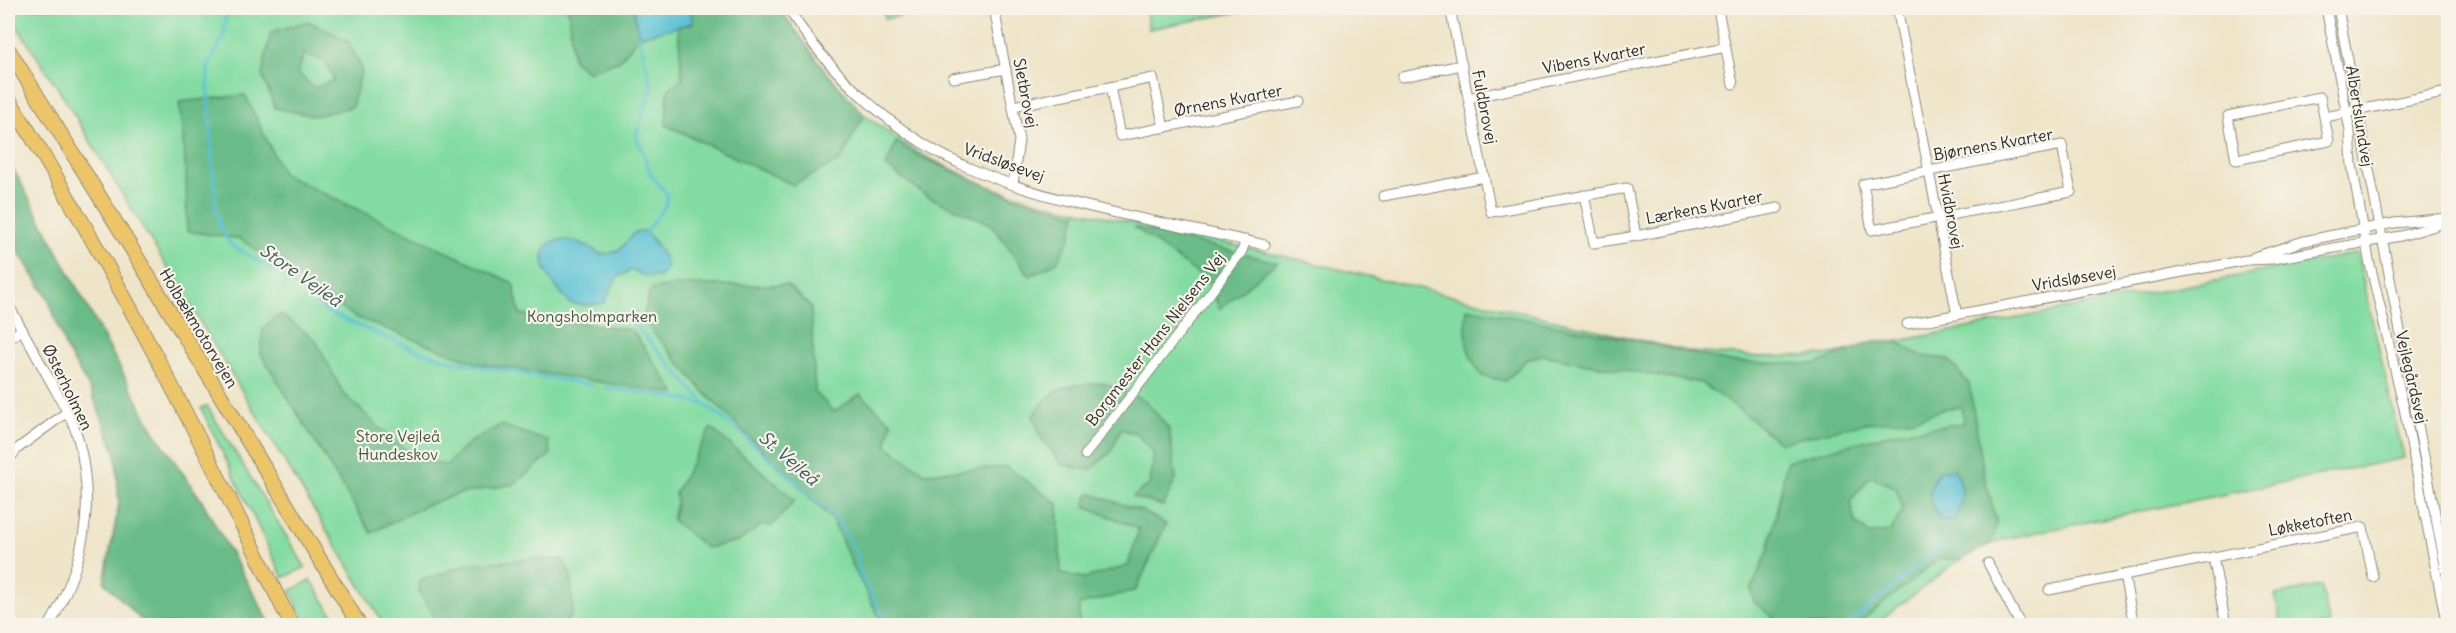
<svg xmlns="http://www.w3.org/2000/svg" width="2456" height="633" font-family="Delius,sans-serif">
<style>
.green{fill:#82dca1;stroke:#568466;stroke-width:1.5}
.forest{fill:#69bc87;stroke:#4a7459;stroke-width:1.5;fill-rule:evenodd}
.water{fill:#57c1d4;stroke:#417680;stroke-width:1.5}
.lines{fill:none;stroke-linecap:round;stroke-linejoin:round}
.stream{stroke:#57c1d4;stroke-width:3}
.minor-casing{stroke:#8c8879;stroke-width:11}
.highway-casing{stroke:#8c8879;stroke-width:16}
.minor{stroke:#fff;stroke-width:9}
.highway{stroke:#ecc569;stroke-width:14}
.labels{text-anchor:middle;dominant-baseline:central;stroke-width:4.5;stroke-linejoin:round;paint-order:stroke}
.street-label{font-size:16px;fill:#2b2b2b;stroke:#f7f3e8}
.park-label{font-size:16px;fill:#415748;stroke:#f7f3e8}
.water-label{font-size:18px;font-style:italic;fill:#38585e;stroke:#f7f3e8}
</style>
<rect width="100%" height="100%" fill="#f7f3e8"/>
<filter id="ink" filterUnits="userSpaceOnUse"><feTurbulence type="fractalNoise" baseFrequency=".0167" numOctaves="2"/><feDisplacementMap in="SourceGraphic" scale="12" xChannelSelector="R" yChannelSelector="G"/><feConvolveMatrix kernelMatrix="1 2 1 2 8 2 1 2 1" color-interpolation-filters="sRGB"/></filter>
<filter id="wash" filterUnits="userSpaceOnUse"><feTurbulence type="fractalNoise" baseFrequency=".008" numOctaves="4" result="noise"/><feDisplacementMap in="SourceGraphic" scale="24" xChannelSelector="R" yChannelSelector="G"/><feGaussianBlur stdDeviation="1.35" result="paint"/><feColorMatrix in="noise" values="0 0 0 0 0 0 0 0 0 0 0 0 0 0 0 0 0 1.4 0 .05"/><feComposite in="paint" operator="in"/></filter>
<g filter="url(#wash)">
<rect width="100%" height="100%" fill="#eee4c7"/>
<g class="green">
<polygon points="8,8 779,8 827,73 864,115 921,154 986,186 1048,204 1266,252 1691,352 1761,357 1826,355 2357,253 2404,458 2004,539 1967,554 1874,625 384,625 61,93 8,13"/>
<polygon points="883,8 918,8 919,13 885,19"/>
<polygon points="1145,8 1259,8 1149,29"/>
<polygon points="207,406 305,567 306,567 283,578 201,408"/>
<polygon points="311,580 339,625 307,625 290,591"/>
<polygon points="2321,586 2330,625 2281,625 2275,595"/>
</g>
<g class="forest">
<polygon points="568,8 633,8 639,36 620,60 588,72 573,60"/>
<polygon points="690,8 779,8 827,73 864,115 841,160 793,185 666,125 668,90 682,78 678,27 693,23"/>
<path d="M308,21L348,41L362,69L352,107L315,116L275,108L262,75L271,32ZM304,54L326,62L334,80L314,88L298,73Z"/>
<polygon points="245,95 283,174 513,283 520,314 632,330 676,394 477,363 355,317 240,239 187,231 186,173 179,102"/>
<polygon points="896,142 921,157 1014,197 1076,214 1071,236 1057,262 1030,276 991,224 927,196 886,166"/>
<polygon points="8,159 155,433 202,501 271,625 146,625 104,582 119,504 116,454 91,391 66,349 48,298 8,236"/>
<polygon points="1134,227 1277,262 1219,309 1210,283"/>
<polygon points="678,285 787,285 811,307 815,392 834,412 860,394 892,423 886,445 925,473 1007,467 1058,504 1061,574 1085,578 1128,566 1139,529 1085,506 1089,493 1142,511 1166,524 1136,590 1079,605 1079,625 883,625 851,562 832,519 703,391 643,320 650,290"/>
<path d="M1467,308L1634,340L1730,362L1816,364L1874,341L1897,342L1922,356L1948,359L1969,384L1985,479L1997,523L1991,543L1961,560L1940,558L1856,625H1782L1754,602L1751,590L1768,551L1787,461L1897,432L1964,423L1961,407L1947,408L1915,419L1865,423L1780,443L1736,407L1701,383L1599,366L1543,355L1527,359L1506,381L1482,376C1464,353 1465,336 1467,308ZM1871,476L1896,488L1903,509L1890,532L1869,534L1855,522L1850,501Z"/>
<polygon points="280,314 315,339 343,393 384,432 419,461 446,465 470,442 501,425 548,441 551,454 514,484 458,494 424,506 371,533 261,354 263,329"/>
<path d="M1104,383L1146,401L1169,429L1176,479L1163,506L1133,497L1150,484L1154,454L1137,434L1121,429L1111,452L1090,470L1062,465L1042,439L1033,416C1057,383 1065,386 1104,383Z"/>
<polygon points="711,428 795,500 772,526 762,525 739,541 706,548 672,520 676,503 675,493"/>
<polygon points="532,559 563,559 571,577 573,613 564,625 440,625 419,592 420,581 469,564"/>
</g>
<g class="water">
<polygon points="633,8 690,8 693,23 639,36"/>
<path d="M644,231C652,236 669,261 666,269C665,272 661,275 659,277L646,276L631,270L617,277L604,303L589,305L571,304C561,293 544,275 543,260C542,228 587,241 599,254C619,255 624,245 635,232Z"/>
<path d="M1954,469C1966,488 1963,499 1955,519L1942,521C1927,501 1926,492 1939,471Z"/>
</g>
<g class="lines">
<g class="stream">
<polyline points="227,8 223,38 208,67 208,93 216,208 220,227 230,244 275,271 305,292 329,313 416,350 456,362 592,385"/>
<polyline points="639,36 652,87 636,135 652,176 667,195 666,205 645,233"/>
<polyline points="635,310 633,323 706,405"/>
<polyline points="607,388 679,398 706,405 733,426 837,519 858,556 859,570 873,599 891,626"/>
<polyline points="1846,626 1940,547 1946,529"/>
</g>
</g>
</g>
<g filter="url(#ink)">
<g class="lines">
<defs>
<g id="minor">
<path d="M788,8C830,76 900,139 974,170C1061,207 1171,223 1265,245"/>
<polyline points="994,8 1019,140 1013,184"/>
<polyline points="1450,8 1491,212 1627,188 1636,236 1778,208"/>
<polyline points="1897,8 1957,315"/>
<polyline points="2326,8 2350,131 2352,165 2369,260 2404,408 2447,626"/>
<polyline points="2338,8 2448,581"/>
<polyline points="1718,10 1733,84"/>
<polyline points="1402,77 1462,65"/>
<polyline points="953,78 1006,69"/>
<polyline points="1110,87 1153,78 1164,128"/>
<polygon points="2320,97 2329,141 2236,160 2228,116"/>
<polyline points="1468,98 1726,47"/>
<polyline points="1013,106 1110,87 1120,136 1298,101"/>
<polyline points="2325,117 2448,92"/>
<polygon points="2062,145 2071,192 1872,230 1863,184"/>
<polyline points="1584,195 1594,243 1636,236"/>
<polyline points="1383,196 1484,177"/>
<polyline points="2254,257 2304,241 2394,223 2448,218"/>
<path d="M8,304C23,331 37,357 52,384C62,402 74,421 79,442C96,509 83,566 49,626"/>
<polyline points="1907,324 2247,260 2273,259 2401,236 2448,222"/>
<polyline points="8,340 22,329"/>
<polyline points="1085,455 1211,292 1242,251 1246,240"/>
<polyline points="8,461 17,449 67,412"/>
<polyline points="2213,557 2226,626"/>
<polyline points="1988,563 2021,626"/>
<polyline points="2124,575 2133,621"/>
<polyline points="2049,590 2363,527 2373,577"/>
</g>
<g id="highway">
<polyline points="8,49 127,241 360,626"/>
<path d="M8,98C114,267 204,446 292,626"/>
</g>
</defs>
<use href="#minor" class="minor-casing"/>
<use href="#highway" class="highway-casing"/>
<use href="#minor" class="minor"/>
<use href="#highway" class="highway"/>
</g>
</g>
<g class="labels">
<g class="street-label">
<text transform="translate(1594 58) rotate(-11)">Vibens Kvarter</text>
<text transform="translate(1026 93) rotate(79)">Sletbrovej</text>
<text transform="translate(1228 100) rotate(-11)">Ørnens Kvarter</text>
<text transform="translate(1485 107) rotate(79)">Fuldbrovej</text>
<text transform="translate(2360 116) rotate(81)">Albertslundvej</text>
<text transform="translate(1993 144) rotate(-10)">Bjørnens Kvarter</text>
<text transform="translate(1004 162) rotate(20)">Vridsløsevej</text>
<text transform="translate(1704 207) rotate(-11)">Lærkens Kvarter</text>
<text transform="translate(1951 211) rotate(79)">Hvidbrovej</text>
<text transform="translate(2074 278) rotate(-10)">Vridsløsevej</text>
<text transform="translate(199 328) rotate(59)">Holbækmotorvejen</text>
<text transform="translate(1155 339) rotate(-52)">Borgmester Hans Nielsens Vej</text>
<text transform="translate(2412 377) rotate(77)">Vejlegårdsvej</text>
<text transform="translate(68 387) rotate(64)">Østerholmen</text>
<text transform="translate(2310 522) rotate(-11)">Løkketoften</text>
</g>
<g class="park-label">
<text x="592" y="316">Kongsholmparken</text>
<text x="398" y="436">Store Vejleå<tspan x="398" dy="18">Hundeskov</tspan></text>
</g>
<g class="water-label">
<text transform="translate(301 275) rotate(35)">Store Vejleå</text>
<text transform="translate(789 458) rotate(41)">St. Vejleå</text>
</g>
</g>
<rect width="2456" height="633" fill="none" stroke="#f7f3e8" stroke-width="30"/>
</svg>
